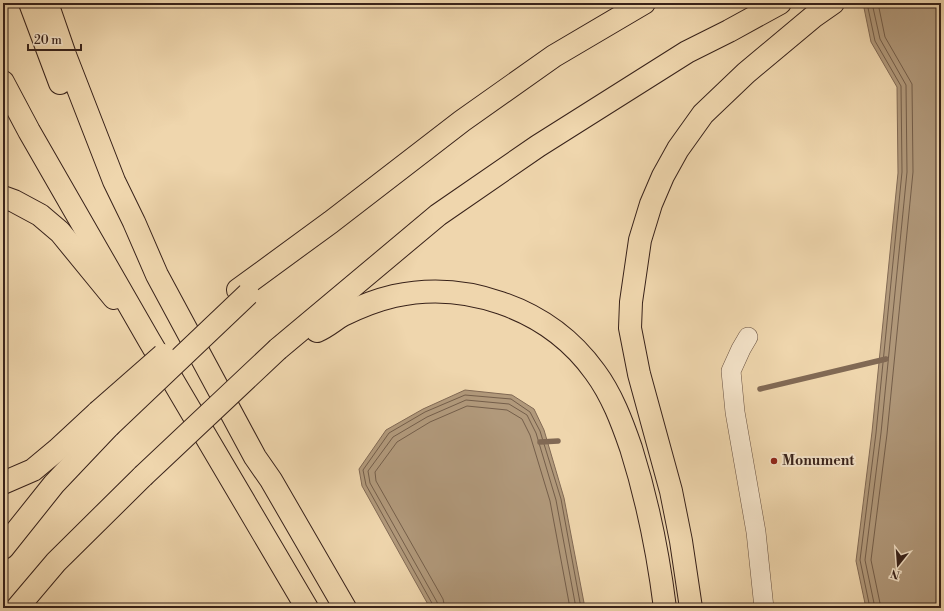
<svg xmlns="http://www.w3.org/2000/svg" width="944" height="611" font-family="'Libre Bodoni',serif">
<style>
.water{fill:#b1997b;stroke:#816954}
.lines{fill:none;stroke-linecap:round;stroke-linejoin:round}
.shore{stroke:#745e4a;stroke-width:1}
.stream{stroke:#816954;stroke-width:5.5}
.minor-casing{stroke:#664f3f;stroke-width:20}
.highway-casing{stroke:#38221a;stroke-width:24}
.minor{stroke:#f5e4ca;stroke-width:19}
.highway{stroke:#efd6ad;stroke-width:22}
.highway-bridge-casing{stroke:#38221a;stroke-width:24;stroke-linecap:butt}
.highway-bridge{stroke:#efd6ad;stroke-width:22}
.poi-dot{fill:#8f2418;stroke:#f5e4ca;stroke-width:1.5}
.labels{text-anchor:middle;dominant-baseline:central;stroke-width:4;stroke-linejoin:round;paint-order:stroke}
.poi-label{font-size:14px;font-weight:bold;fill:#38221a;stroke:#f5e4ca;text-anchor:start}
</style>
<rect width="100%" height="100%" fill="#efd6ad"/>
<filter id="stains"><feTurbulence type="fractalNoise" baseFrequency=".005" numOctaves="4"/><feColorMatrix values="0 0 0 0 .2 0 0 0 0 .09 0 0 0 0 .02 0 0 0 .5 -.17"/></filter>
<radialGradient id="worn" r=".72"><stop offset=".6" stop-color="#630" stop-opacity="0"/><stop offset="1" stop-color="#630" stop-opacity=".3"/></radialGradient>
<g class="water">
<polygon points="863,3 941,3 941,608 866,608 856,561 872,432 898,173 897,87 871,42"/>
<polygon points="465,390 512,395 534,409 544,430 564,498 585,608 430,608 362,486 359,469 386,430 423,409"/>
</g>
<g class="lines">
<g class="shore">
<polyline points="867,3 875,41 901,86 902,172 876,433 860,560 870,608"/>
<polyline points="872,3 880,39 906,85 907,172 881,433 865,560 875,608"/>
<polyline points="878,3 885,37 912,84 913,172 887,434 871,560 881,608"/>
<polyline points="434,608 433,605 366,485 363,470 389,433 425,412 465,395 511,399 530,412 540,431 561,499 581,608"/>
<polyline points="439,608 437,602 370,483 368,471 393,437 427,417 466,400 509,404 527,415 536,433 556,500 576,608"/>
<polyline points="445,608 443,599 376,481 375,472 397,442 430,422 467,406 507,410 522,419 530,435 550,501 570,608"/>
</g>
<g class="stream">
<polyline points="760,389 886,359"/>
<polyline points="540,442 558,441"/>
</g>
<defs>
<polyline id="minor" points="748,337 741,349 731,371 735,412 756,532 764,608"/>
<g id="highway">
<polyline points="30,3 60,83"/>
<polyline points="47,3 65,55 114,181 134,222 157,275 255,457 271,480 345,608"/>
<polyline points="3,82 29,131 149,340 307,608"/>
<polyline points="3,197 14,201 40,215 60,232 114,298"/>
<polyline points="238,290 331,222 462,121 554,56 644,3"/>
<path d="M317,331C327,327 334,320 343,315C359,307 377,300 394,296C430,288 467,291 501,303C539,316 572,340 595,372C612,395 622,422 631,448C648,502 658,552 665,608"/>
<polyline points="278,349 438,215 538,146 687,52 729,31 780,3"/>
<polyline points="3,483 33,470 57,450 98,412"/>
<polyline points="3,548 54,484 109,426"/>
<polyline points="17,608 56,562 143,476"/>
<polyline points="691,608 681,541 671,491 639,374 630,328 631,302 640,240 651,204 663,176 678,149 703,114 746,73 813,17 833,3"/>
</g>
</defs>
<use href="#minor" class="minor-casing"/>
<use href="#highway" class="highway-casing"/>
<use href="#minor" class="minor"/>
<use href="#highway" class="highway"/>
<defs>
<g id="highway-bridge">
<polyline points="98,412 163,355"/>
<polyline points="109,426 248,294"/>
<polyline points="143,476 278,349"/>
</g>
</defs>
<use href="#highway-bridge" class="highway-bridge-casing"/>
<use href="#highway-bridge" class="highway-bridge"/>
</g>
<circle class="poi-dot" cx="774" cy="461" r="4"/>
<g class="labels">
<g class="poi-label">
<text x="782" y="461">Monument</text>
</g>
</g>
<rect width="944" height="611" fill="none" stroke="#efd6ad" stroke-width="16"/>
<rect x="4" y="4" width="936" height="603" fill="none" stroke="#38221a" stroke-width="2"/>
<rect x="8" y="8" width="928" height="595" fill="none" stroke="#38221a"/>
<g transform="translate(898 565) rotate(197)" stroke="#f5e4ca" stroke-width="3" paint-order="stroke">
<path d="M0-3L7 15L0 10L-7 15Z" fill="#38221a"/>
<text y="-6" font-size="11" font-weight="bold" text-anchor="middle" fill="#38221a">N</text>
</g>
<path d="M28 44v6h53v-6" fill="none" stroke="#38221a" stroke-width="2"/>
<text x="34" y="44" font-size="12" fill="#38221a" stroke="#f5e4ca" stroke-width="3" paint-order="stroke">20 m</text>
<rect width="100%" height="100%" filter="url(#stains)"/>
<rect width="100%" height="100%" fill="url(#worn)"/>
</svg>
